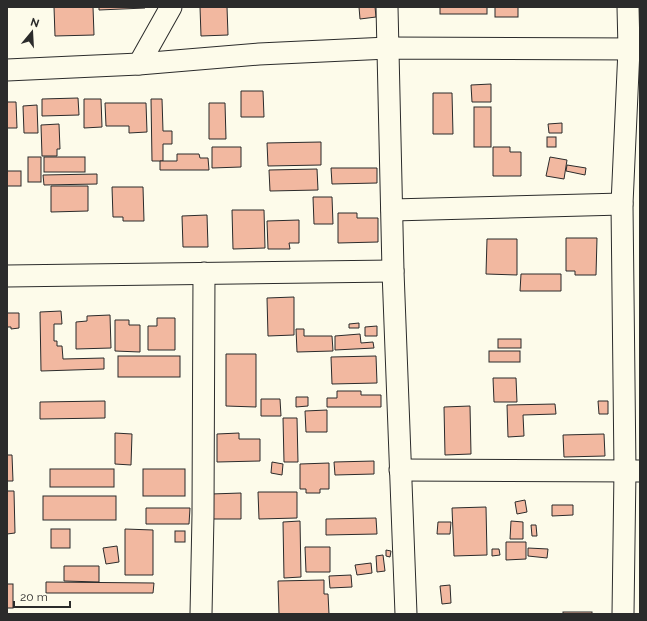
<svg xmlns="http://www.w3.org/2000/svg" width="647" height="621" font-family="Raleway,sans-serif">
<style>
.building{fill:#f2b8a0;stroke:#2b2b2b}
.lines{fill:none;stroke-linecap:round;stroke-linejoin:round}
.minor-casing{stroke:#2b2b2b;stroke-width:23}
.minor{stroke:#fdfbea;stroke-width:21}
</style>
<rect width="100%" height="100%" fill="#fdfbea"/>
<g class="building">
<polygon points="54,7 93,7 94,35 55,36"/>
<polygon points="99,7 145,7 145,8 99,10"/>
<polygon points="200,7 227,7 228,35 201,36"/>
<polygon points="359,7 375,7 376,17 360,19"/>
<rect x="440" y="7" width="47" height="7"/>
<rect x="495" y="7" width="23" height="10"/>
<polygon points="491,84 491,102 472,102 471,85"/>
<polygon points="241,91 263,91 264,117 241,117"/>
<polygon points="433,93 452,93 453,134 433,134"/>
<polygon points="78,98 79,115 42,116 42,99"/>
<polygon points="84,99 101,99 102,127 84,128"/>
<polygon points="151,99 162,99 163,131 172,131 172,144 163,144 163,161 152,161"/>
<polygon points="7,102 16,102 17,128 7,128"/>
<polygon points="105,103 146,103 147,132 129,133 129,126 106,126"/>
<polygon points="209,103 225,103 226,139 209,139"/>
<polygon points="37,105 38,133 24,133 23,106"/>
<rect x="474" y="107" width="17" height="40"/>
<polygon points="562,123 562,133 549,133 548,124"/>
<polygon points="59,124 60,149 57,149 57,156 42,156 41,125"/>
<rect x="547" y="137" width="9" height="10"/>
<polygon points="321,142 321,165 268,166 267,143"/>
<polygon points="212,147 241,147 241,167 212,168"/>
<polygon points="493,147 510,147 510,152 521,152 521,176 493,176"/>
<polygon points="177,154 199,154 200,158 208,158 209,170 160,170 160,161 177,161"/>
<rect x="28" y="157" width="13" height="25"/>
<rect x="44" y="157" width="41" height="15"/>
<polygon points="550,157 567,160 564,179 546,176"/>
<polygon points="567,165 586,168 585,175 566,171"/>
<polygon points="331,168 377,168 377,183 332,184"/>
<polygon points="317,169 318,190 270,191 269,170"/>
<rect x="7" y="171" width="14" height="15"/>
<polygon points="97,174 97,184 44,185 43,175"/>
<polygon points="51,186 88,186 88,211 51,212"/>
<polygon points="112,187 143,187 144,221 123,221 123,217 113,217"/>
<polygon points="313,197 332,197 333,224 314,224"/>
<polygon points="232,210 264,210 265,248 233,249"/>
<polygon points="338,213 357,213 357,218 378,218 378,242 338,243"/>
<polygon points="207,215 208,247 183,247 182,216"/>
<polygon points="299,220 299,243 289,243 290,249 268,249 267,221"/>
<polygon points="566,238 597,238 596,275 575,275 575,271 566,271"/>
<polygon points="487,239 517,239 517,275 486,274"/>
<polygon points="521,274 561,274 561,291 520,291"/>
<polygon points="294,297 294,335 268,336 267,298"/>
<polygon points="61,311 62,324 54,324 54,341 57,341 57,346 62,346 63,359 104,358 104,369 41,371 40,312"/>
<polygon points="7,313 19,313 19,328 11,329 11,327 7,327"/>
<polygon points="110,315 111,348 76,349 76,322 87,321 87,316"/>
<polygon points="157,318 175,318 175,350 148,350 148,326 157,326"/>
<polygon points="115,320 129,320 129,325 140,325 140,352 115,351"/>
<polygon points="359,323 359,328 349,328 349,324"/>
<polygon points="377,326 377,336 365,336 365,327"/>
<polygon points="296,329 304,329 304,336 332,336 333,351 297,352"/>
<polygon points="360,334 361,343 373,342 374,348 335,350 335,336"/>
<rect x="498" y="339" width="23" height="9"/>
<rect x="489" y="351" width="31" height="11"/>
<polygon points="226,354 256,354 256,407 226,406"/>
<rect x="118" y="356" width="62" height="21"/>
<polygon points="376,356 377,383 332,384 331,357"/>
<polygon points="493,378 516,378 517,402 494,402"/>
<polygon points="337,391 361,391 361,395 381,395 381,407 327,407 327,398 337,398"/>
<polygon points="296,397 308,397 308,406 296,407"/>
<polygon points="261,399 280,399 281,416 261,416"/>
<polygon points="105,401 105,418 40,419 40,402"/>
<polygon points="598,401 608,401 608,414 599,414"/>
<polygon points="555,404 556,414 523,415 524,436 508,437 507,405"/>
<polygon points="470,406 471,454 445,455 444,407"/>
<polygon points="327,410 327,432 306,432 305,411"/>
<polygon points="283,418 297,418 298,462 284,462"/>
<polygon points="115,433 132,434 131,465 115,464"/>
<polygon points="239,433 239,439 260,439 260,461 217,462 217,434"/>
<polygon points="604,434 605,456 564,457 563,435"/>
<polygon points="7,455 12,455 13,481 7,481"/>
<polygon points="374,461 374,474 335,475 334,462"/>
<polygon points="272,462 283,464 282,475 271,473"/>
<polygon points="329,463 329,489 320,489 320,493 306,493 306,489 300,489 300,464"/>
<rect x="50" y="469" width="64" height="18"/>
<rect x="143" y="469" width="42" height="27"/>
<polygon points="7,491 14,491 15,533 7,534"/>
<polygon points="258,492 297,492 297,518 259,519"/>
<polygon points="241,493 241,519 212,519 211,494"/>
<rect x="43" y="496" width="73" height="24"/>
<polygon points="525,500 527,512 517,514 515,502"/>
<polygon points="552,505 573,505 573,515 552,516"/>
<polygon points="486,507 487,555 454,556 452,508"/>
<polygon points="146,508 190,508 189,524 146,524"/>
<polygon points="376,518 377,534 326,535 326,519"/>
<polygon points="300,521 301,577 284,578 283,522"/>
<polygon points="511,521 523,522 523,539 510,539"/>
<polygon points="438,522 451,522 450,534 437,534"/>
<polygon points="531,525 536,525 537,536 532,536"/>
<rect x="51" y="529" width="19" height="19"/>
<polygon points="125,529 153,530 153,575 125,575"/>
<rect x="175" y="531" width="10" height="11"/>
<polygon points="506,542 526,542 526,559 506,560"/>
<polygon points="117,546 119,562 106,564 103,548"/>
<polygon points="305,547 330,547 330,572 306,572"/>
<polygon points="528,548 548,549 547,558 528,556"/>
<polygon points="492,549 499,549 500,555 492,556"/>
<polygon points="386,550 391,551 390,557 386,556"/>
<polygon points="383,555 385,571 377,572 376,556"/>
<polygon points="371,563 372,573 357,575 355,565"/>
<polygon points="64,566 99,566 99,582 64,581"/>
<polygon points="351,575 352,587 330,588 329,576"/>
<polygon points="324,580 324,594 328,594 329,614 279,614 278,581"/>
<polygon points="46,582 154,583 153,593 46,593"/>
<rect x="7" y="584" width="6" height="24"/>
<polygon points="450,585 451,603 442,604 440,586"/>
<rect x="563" y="612" width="29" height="2"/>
</g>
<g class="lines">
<defs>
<g id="minor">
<polyline points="387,7 393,271 406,614"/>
<polyline points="139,64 171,7"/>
<polyline points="7,70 139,64 259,54 388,48 640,49"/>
<polyline points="392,210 622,204"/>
<polyline points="7,276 393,271"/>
<polyline points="400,470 640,471"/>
<polyline points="201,614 203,515 204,273"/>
<polyline points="623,614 625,470 622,204 629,49 628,7"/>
</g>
</defs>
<use href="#minor" class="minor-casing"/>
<use href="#minor" class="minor"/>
</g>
<rect width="647" height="621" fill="none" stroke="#2b2b2b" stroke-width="16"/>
<g transform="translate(32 32) rotate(18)" stroke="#fdfbea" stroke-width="3" paint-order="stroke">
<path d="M0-3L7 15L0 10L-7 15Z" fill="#2b2b2b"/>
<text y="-6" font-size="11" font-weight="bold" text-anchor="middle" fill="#2b2b2b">N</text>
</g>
<path d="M14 601v6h56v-6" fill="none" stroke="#2b2b2b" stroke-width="2"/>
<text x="20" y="601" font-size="12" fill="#2b2b2b" stroke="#fdfbea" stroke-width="3" paint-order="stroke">20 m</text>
</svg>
